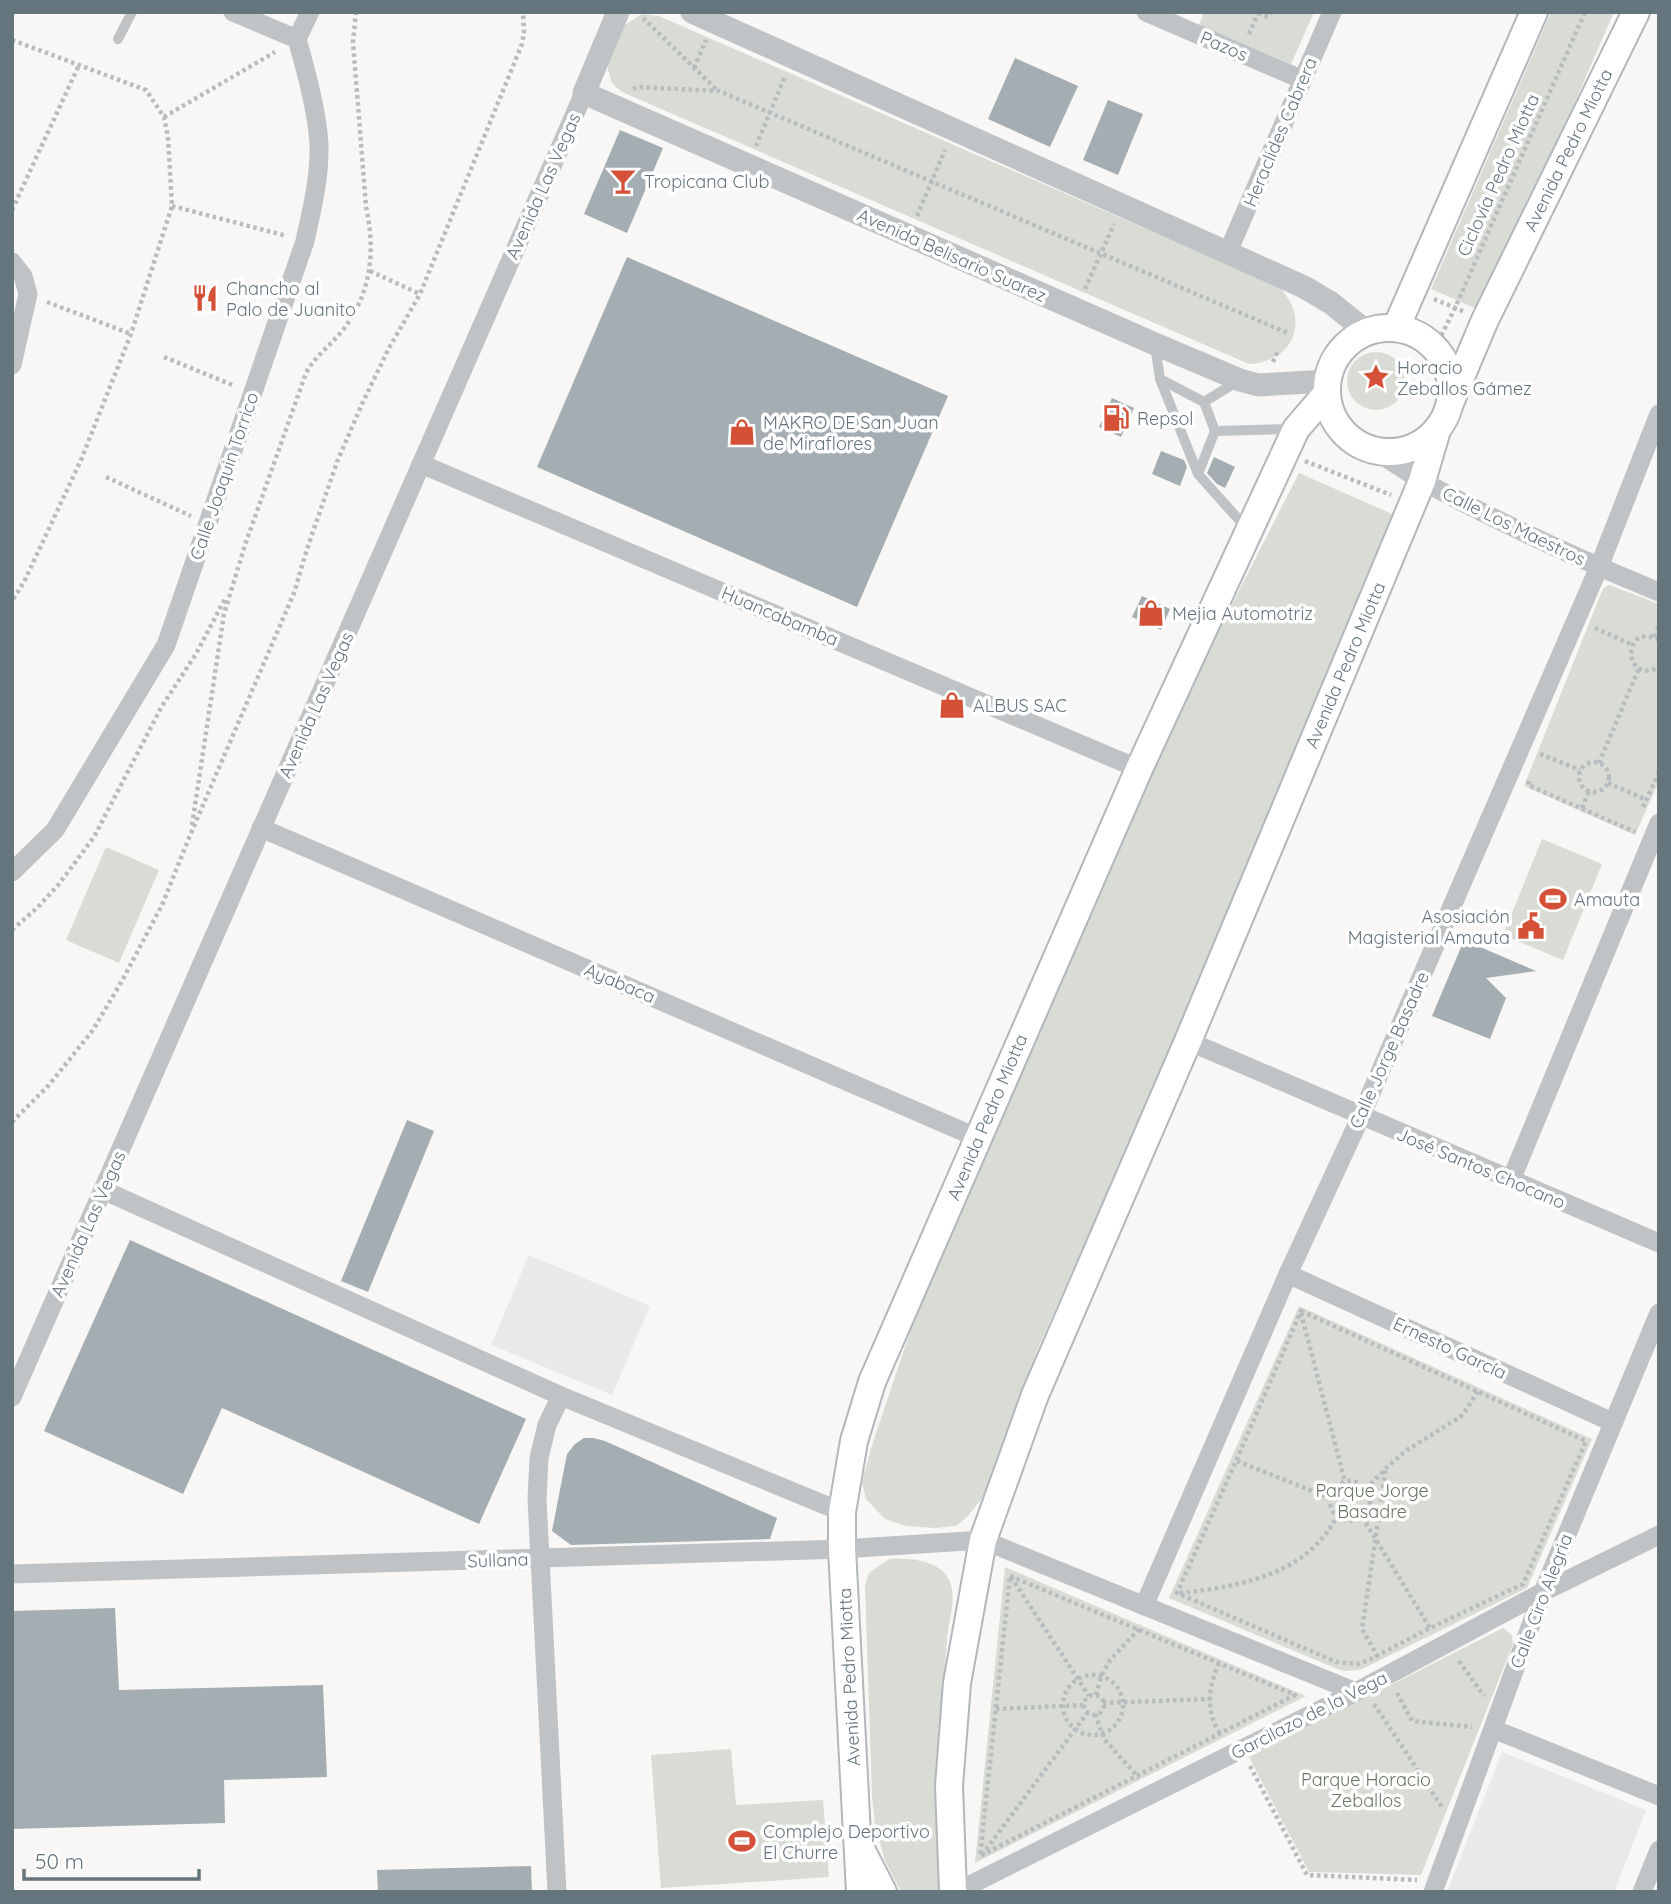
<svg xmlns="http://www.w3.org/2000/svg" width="1671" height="1904" font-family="Quicksand,sans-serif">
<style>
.built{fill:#e8e9e8}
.green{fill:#d8dcd5}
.building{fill:#a4adb1}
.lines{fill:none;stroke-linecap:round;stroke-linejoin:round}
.secondary-casing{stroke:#b1b7bb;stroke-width:30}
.path{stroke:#b9bcbe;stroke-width:4.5;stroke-dasharray:3.5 3.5;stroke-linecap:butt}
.service{stroke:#bfc3c6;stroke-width:10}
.minor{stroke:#bfc3c6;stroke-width:19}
.tertiary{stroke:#bfc3c6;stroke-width:23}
.secondary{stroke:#fff;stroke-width:26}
.labels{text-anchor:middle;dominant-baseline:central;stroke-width:7;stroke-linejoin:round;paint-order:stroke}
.street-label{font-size:18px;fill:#65757d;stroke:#fff}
.poi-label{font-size:18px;fill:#65757d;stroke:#fff;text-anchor:start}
.park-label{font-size:18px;fill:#687663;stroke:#fff}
</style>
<rect width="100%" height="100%" fill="#f8f7f5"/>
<g class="built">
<polygon points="529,1255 650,1306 612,1395 491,1345"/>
<polygon points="1502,1752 1646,1810 1614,1892 1447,1892"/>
</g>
<g class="green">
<polygon points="1204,12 1314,12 1291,64 1199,25"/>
<polygon points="1551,12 1614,12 1484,312 1431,289"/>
<path d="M642,14L659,16L1279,287C1311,319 1294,362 1249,364L622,92L612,83L608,70V64L623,26Z"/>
<circle cx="1376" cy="381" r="29"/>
<polygon points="1299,473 1399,517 1236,902 1039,1346 985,1495 967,1517 956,1526 935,1528 906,1526 885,1519 866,1499 862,1482 872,1445 910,1332 981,1158 1173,720"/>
<polygon points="1609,585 1659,604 1659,781 1635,835 1524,786 1602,591 1605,587"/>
<polygon points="1542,839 1602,864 1563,960 1503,935"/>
<polygon points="106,847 159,870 119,963 66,940"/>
<polygon points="1299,1306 1592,1439 1527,1588 1360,1670 1345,1671 1337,1669 1169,1598"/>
<path d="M889,1559C909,1558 941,1559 950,1582C957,1600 948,1622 947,1640C944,1677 942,1715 941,1752C940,1799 944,1846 945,1892H901L885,1861L875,1825L872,1796L865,1586L869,1573Z"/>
<polygon points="1005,1567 1306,1696 975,1863"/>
<polygon points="1503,1628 1512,1635 1513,1644 1421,1875 1309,1872 1249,1757"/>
<polygon points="731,1749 736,1805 823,1800 829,1877 661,1888 651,1755"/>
</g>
<g class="building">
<polygon points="1015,58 1078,86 1050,147 988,119"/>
<polygon points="1108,100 1143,114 1118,175 1083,160"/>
<polygon points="620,130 663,148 627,233 584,214"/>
<polygon points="627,257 948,396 857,607 537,467"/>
<polygon points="1112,398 1134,408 1121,437 1099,427"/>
<polygon points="1161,451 1184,460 1187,467 1180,486 1152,474"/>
<polygon points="1214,457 1235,467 1225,488 1217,484 1207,473"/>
<polygon points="1142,596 1170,609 1161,630 1132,617"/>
<polygon points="1464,940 1536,971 1486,978 1506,998 1490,1039 1432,1016"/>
<polygon points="407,1120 434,1131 368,1292 341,1281"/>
<polygon points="130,1240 526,1419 479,1524 222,1408 183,1494 44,1431"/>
<polygon points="584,1438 593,1438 605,1441 777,1518 770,1539 571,1545 552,1531 567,1454 575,1444"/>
<polygon points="115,1608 119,1690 323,1685 327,1777 224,1780 225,1823 12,1829 12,1611"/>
<polygon points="531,1866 532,1892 378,1892 377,1870"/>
</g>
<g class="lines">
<defs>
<g id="secondary">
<polyline points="1396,328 1534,12"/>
<circle cx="1389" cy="390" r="62"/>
<polyline points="1450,403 1485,320 1636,12"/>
<polyline points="861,1849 883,1892"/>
<polyline points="860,1892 842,1549 842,1512 854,1441 872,1382 1139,769 1296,429 1327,393"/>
<polyline points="953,1892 949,1786 957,1683 983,1540 1035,1395 1188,1041 1422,481 1437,430"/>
</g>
</defs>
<use href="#secondary" class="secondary-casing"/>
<g class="path">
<polyline points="1258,13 1268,17 1271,12"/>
<polyline points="643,18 718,91"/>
<polyline points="1249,34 1258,13"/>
<polyline points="12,40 146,90 164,117 168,137 172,206 131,334 81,460 24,582 12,601"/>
<polyline points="694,68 706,40"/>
<polyline points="633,89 638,87 719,91 1290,334"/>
<polyline points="164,117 275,52"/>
<polyline points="756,146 785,76"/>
<polyline points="172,206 287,236"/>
<polyline points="12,210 79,65"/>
<polyline points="917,216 945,150"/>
<polyline points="370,271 420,294"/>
<polyline points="1085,289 1114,224"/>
<polyline points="1434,299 1465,312"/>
<polyline points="47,302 131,334"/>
<polyline points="1435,348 1455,308 1585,12"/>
<polyline points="164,357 235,386"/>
<polyline points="1273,362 1278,351"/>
<polyline points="1305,461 1391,495"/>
<polyline points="106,477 191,516"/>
<polyline points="1595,628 1633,645"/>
<polyline points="1654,637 1659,626"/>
<path d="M1659,640C1621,621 1623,686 1659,667"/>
<polyline points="1540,754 1580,770"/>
<circle cx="1594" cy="777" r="15"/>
<polyline points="1599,763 1639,668"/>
<polyline points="1529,781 1528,785 1635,832"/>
<polyline points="1608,783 1647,800"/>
<polyline points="1643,807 1659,772"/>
<polyline points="1582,808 1589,791"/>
<path d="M192,825L224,614L245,545L306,373C315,356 330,346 342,331C371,295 376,251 366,207L353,42L356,12"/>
<polyline points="12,930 38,907 59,884 94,837 162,706 196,654 226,597"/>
<polyline points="12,1122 49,1085 93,1030 123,979 162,905 191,833 294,593 307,549 337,462 362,404 389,348 420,294 522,44 524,32 523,12"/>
<polygon points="1301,1311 1586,1441 1523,1584 1430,1628 1369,1660 1357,1664 1336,1662 1177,1593 1236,1461"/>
<polyline points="1301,1313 1345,1482"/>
<polyline points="1237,1461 1330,1498"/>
<circle cx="1350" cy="1501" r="20"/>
<polyline points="1366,1489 1386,1468 1407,1450 1460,1417 1466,1410 1478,1391"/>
<polyline points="1362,1517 1430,1628"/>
<polygon points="1010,1576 1295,1695 980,1856"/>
<polyline points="1011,1577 1089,1696"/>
<path d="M1180,1593C1227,1588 1284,1579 1318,1543C1326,1535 1332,1526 1337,1516"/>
<polyline points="1378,1657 1362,1629 1386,1468"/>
<polyline points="1459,1661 1484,1696"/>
<path d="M1219,1663C1208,1688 1205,1712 1221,1735"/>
<circle cx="1093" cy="1705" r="30"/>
<polyline points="1397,1693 1412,1721 1472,1727"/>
<polyline points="1096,1695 1101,1677 1110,1660 1140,1628"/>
<circle cx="1094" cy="1705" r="10"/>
<polyline points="1103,1703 1209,1699"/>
<polyline points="1374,1704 1442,1807"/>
<polyline points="996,1709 1084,1705"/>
<polyline points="1095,1714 1104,1739 1139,1778"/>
<polyline points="1250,1766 1307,1875 1417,1880"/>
<polyline points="982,1855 1088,1712"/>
</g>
<g class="service">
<polyline points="118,39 132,12"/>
<polyline points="1155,345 1160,379 1198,474 1248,530"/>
<polyline points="1160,379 1204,402 1238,381"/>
<polyline points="1204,402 1215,431"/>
<polyline points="1198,474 1215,431 1291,429"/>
</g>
<g class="minor">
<polyline points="233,12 297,39"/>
<polyline points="1146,12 1303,80"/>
<polyline points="297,39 310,12"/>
<polyline points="1228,252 1332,12"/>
<polyline points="12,262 23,276 28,294 12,365"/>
<path d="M1374,450C1391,461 1407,472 1424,482C1500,523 1579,559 1659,592"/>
<polyline points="421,464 1139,769"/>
<polyline points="261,828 978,1138"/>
<path d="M12,872L55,830L166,645L305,241C312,209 320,177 319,144C317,111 306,71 297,39"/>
<polyline points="1188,1041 1659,1243"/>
<polyline points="1511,1180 1659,823"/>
<polyline points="103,1190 561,1396 842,1512"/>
<polyline points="1288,1274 1612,1422"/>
<polyline points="12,1397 584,93"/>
<polyline points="12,1574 842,1549 983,1540 1356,1692"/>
<polyline points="1144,1606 1288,1274 1361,1116 1599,567 1659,414"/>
<polyline points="1493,1729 1659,1796"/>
<polyline points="557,1892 537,1499 539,1458 547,1425 561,1396"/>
<polyline points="956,1892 1356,1692 1543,1592 1659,1535"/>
<polyline points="1433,1892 1543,1592 1659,1313"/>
<polyline points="1642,1892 1659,1850"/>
</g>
<g class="tertiary">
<polyline points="618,12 584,93 1155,344 1240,380 1258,385 1328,381"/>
<polyline points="692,12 1304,287 1331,303 1367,332"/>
</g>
<use href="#secondary" class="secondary"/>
</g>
<defs>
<symbol id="bar-bare" viewBox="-9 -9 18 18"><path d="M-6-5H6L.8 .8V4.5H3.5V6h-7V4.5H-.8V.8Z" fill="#d45138" stroke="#fff" stroke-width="2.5" paint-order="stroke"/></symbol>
<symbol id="restaurant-bare" viewBox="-9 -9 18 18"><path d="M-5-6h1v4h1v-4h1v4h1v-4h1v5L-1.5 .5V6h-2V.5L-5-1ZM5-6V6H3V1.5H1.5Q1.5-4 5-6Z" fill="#d45138" stroke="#fff" stroke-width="2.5" paint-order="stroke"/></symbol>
<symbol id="sight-bare" viewBox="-9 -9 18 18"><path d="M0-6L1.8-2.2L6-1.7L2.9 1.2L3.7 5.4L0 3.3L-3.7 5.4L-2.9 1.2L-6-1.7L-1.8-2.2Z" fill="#d45138" stroke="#fff" stroke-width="2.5" paint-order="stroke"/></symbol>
<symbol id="fuel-bare" viewBox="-9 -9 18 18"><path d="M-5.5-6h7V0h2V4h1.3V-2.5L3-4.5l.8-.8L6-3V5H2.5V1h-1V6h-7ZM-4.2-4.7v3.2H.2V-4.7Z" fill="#d45138" stroke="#fff" stroke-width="2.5" paint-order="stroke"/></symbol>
<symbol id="shop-bare" viewBox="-9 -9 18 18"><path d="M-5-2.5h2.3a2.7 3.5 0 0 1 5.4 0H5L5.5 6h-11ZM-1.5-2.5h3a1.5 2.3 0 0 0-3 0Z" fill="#d45138" stroke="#fff" stroke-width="2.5" paint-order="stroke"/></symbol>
<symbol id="stadium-bare" viewBox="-9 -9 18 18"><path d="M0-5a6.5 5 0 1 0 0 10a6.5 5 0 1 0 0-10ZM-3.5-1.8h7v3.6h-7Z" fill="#d45138" stroke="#fff" stroke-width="2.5" paint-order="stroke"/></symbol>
<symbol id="civic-bare" viewBox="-9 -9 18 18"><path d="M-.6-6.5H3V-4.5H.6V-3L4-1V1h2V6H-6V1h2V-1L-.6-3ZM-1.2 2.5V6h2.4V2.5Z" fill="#d45138" stroke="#fff" stroke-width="2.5" paint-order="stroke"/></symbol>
</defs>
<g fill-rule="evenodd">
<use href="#bar-bare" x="604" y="162" width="38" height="38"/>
<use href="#restaurant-bare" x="186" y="279" width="38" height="38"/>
<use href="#sight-bare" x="1357" y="358" width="38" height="38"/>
<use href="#fuel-bare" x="1097" y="399" width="38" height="38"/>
<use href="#shop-bare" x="723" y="413" width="38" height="38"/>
<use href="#shop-bare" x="1132" y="594" width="38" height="38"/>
<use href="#shop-bare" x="933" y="686" width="38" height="38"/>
<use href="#stadium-bare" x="1534" y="880" width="38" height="38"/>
<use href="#civic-bare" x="1512" y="907" width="38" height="38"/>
<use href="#stadium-bare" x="723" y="1822" width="38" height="38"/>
</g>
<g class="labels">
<g class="street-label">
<text transform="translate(1224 46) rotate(23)">Pazos</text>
<text transform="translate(1280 132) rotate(-67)">Heraclides Cabrera</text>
<text transform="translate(1568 150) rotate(-64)">Avenida Pedro Miotta</text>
<text transform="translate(1498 175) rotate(-66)">Ciclovía Pedro Miotta</text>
<text transform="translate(543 186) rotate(-66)">Avenida Las Vegas</text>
<text transform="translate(952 255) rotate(24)">Avenida Belisario Suarez</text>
<text transform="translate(224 476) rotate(-71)">Calle Joaquin Torrico</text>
<text transform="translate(1514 526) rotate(26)">Calle Los Maestros</text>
<text transform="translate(780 616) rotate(23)">Huancabamba</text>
<text transform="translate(1345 665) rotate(-67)">Avenida Pedro Miotta</text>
<text transform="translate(316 705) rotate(-66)">Avenida Las Vegas</text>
<text transform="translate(620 983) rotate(23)">Ayabaca</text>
<text transform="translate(1389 1050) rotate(-66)">Calle Jorge Basadre</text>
<text transform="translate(987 1117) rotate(-67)">Avenida Pedro Miotta</text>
<text transform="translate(1481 1168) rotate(23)">José Santos Chocano</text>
<text transform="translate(88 1224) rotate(-66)">Avenida Las Vegas</text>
<text transform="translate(1450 1348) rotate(25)">Ernesto García</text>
<text transform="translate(498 1560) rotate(-2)">Sullana</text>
<text transform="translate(1541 1601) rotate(-69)">Calle Ciro Alegria</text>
<text transform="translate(849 1677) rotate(-93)">Avenida Pedro Miotta</text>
<text transform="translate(1309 1715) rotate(-27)">Garcilazo de la Vega</text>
</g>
<g class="poi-label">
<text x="644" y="181">Tropicana Club</text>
<text x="226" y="288">Chancho al<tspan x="226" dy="21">Palo de Juanito</tspan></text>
<text x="1397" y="367">Horacio<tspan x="1397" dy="21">Zeballos Gámez</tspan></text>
<text x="1137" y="418">Repsol</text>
<text x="763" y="422">MAKRO DE San Juan<tspan x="763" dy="21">de Miraflores</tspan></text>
<text x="1172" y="613">Mejia Automotriz</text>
<text x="973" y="705">ALBUS SAC</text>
<text x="1574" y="899">Amauta</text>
<text x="1510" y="916" text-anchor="end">Asosiación<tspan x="1510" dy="21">Magisterial Amauta</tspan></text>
<text x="763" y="1831">Complejo Deportivo<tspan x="763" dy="21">El Churre</tspan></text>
</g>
<g class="park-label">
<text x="1372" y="1490">Parque Jorge<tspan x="1372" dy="21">Basadre</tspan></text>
<text x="1366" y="1779">Parque Horacio<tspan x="1366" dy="21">Zeballos</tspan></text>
</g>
</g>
<rect width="1671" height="1904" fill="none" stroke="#65757d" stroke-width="28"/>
<path d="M24 1869v10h175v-10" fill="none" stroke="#65757d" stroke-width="3.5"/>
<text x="35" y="1869" font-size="21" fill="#65757d" stroke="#ffffff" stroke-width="5" paint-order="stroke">50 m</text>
</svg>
